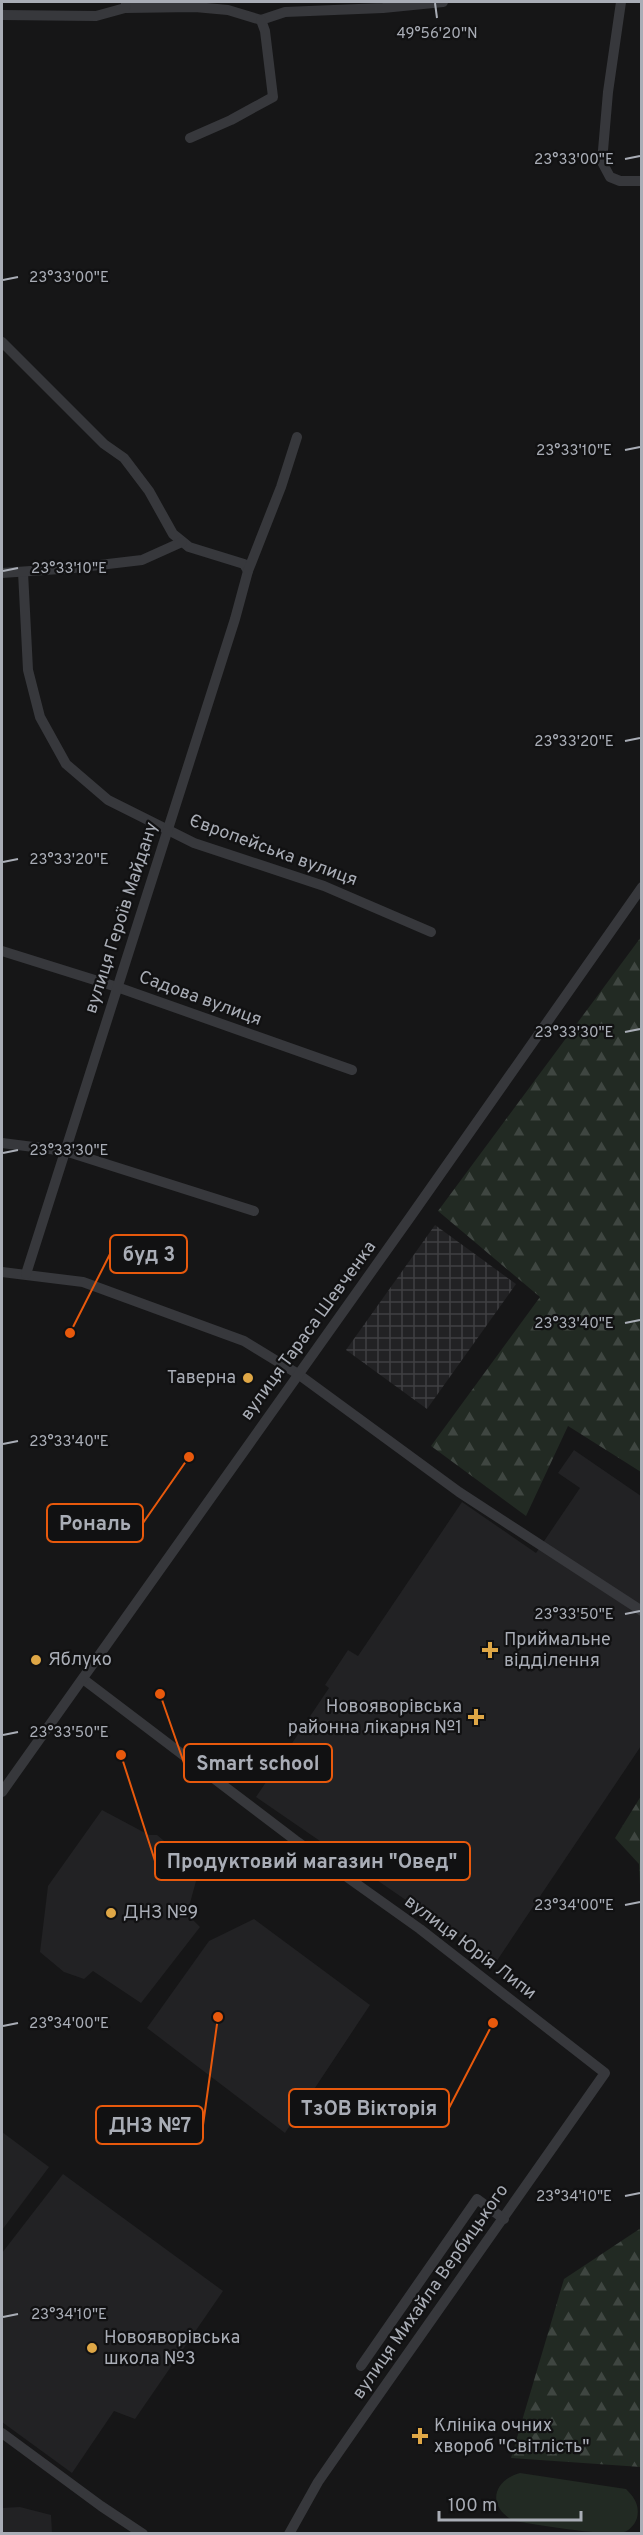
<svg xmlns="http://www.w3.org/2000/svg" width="643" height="2535" font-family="Overpass,sans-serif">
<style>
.built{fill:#222224}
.industrial{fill:url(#industrial-grid)}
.forest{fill:url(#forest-firs)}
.green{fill:#222a23}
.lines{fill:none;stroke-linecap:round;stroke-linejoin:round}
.minor{stroke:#37383c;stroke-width:10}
.ticks{fill:none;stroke:#a9adb6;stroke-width:2}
.poi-dot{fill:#dfa746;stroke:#111112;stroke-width:2}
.labels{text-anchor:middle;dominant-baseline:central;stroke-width:4.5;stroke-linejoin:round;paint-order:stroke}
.street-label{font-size:18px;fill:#a9adb6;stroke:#111112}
.poi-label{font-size:18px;fill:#a9adb6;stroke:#111112;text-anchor:start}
.ticks-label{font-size:15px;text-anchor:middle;fill:#a9adb6;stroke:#111112;stroke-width:4.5;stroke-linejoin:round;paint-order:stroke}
.leader{fill:none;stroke:#e8590c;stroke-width:2}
.callout-dot{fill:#e8590c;stroke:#111112;stroke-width:2}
.callout{fill:#111112;stroke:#e8590c;stroke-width:2}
.callout-label{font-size:20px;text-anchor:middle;font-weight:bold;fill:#a9adb6}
</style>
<defs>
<pattern id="industrial-grid" width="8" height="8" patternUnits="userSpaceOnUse" patternTransform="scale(1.5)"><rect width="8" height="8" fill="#222224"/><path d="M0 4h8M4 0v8" fill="none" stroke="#3f3f42"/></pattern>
<pattern id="forest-firs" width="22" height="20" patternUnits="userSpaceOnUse" patternTransform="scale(1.5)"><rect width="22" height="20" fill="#222a23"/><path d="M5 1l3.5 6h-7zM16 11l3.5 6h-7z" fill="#3f4641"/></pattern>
</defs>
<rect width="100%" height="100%" fill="#161617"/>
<g class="built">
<polygon points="574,1450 641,1496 641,1746 496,1962 256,1797 329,1688 325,1685 348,1650 358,1656 462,1502 536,1553 580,1488 558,1473"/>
<polygon points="102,1810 149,1835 157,1835 199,1870 187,1914 200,1927 141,2003 93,1971 84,1979 64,1972 40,1952 48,1886"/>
<polygon points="254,1919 370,2005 285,2133 147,2028 209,1941"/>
<polygon points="2,2132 49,2167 2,2230"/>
<polygon points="63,2174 223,2291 135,2419 114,2411 72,2473 2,2422 2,2253"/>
<polygon points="20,2507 51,2515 52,2533 2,2533 2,2508"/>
</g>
<polygon class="industrial" points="435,1225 516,1284 427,1409 346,1350"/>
<g class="forest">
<polygon points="641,937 641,1472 568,1426 526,1516 431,1446 540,1297 438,1211"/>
<polygon points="641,1796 641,1905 639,1864 615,1838"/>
<polygon points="641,2228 641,2467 511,2458 564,2279"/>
</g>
<path class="green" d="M520,2473L626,2489C634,2497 640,2505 637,2518C635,2525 628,2532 621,2533C598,2535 539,2525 514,2521C487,2507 492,2481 520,2473Z"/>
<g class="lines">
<g class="minor">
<polyline points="621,2 608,92 602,162 610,177 620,181 642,181"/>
<polyline points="125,8 195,7 228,10 261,20 285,12 383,8 443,2"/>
<polyline points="2,15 96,16 125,8 126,4"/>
<polyline points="190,138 231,120 273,97 265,31 261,20"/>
<polyline points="2,342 104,444 124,458 149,491 173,534 189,547 244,564 248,571"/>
<polyline points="23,572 28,670 40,717 66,764 108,800 194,843 324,886 431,932"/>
<polyline points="2,573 74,568 142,560 182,542"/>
<polyline points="2,951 117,987 352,1070"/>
<polyline points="2,1143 65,1151 254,1211"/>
<polyline points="2,1272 83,1282 244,1341 298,1374 459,1492 642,1611"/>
<polyline points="26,1274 235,619 248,571 281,487 297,437"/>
<polyline points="83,1679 295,1840 420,1929 605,2073 354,2430 318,2482 289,2534"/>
<polyline points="2,1792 411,1216 642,887"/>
<polyline points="361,2366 477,2199 504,2219"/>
<polyline points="2,2433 101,2506 143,2534"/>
</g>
</g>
<path class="ticks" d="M435,3L437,18M625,159L640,156M3,280L18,277M625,450L640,447M3,571L18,568M625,741L640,738M3,862L18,859M625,1032L640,1029M3,1153L18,1150M625,1323L640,1320M3,1444L18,1441M625,1614L640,1611M3,1735L18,1732M625,1905L640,1902M3,2026L18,2023M625,2196L640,2193M3,2317L18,2314"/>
<g class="poi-dot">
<circle cx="248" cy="1378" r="6"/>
<path d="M487 1641h6v6h6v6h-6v6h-6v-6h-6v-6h6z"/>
<circle cx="36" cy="1660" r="6"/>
<path d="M473 1708h6v6h6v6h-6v6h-6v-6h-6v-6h6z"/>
<circle cx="111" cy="1913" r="6"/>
<circle cx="92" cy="2348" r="6"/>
<path d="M417 2427h6v6h6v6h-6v6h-6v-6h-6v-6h6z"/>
</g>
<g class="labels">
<g class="street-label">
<text transform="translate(273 851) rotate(20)">Європейська вулиця</text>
<text transform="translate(122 918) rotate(-72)">вулиця Героїв Майдану</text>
<text transform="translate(200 999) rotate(20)">Садова вулиця</text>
<text transform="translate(309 1331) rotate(-54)">вулиця Тараса Шевченка</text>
<text transform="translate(470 1948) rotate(37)">вулиця Юрія Липи</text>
<text transform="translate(431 2292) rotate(-55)">вулиця Михайла Вербицького</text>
</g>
<g class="poi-label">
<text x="236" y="1378" text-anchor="end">Таверна</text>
<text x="504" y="1640">Приймальне<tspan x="504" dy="21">відділення</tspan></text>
<text x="48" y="1660">Яблуко</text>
<text x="462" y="1707" text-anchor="end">Новояворівська<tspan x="462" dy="21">районна лікарня №1</tspan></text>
<text x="123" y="1913">ДНЗ №9</text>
<text x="104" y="2338">Новояворівська<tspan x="104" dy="21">школа №3</tspan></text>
<text x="434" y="2426">Клініка очних<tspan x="434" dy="21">хвороб "Світлість"</tspan></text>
</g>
</g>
<g class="ticks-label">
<text x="437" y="38">49°56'20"N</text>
<text x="574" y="164">23°33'00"E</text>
<text x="69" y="282">23°33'00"E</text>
<text x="574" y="455">23°33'10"E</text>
<text x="69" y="573">23°33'10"E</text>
<text x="574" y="746">23°33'20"E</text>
<text x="69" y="864">23°33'20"E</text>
<text x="574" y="1037">23°33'30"E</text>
<text x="69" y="1155">23°33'30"E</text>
<text x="574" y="1328">23°33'40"E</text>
<text x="69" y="1446">23°33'40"E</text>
<text x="574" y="1619">23°33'50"E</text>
<text x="69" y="1737">23°33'50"E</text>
<text x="574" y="1910">23°34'00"E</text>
<text x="69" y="2028">23°34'00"E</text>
<text x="574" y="2201">23°34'10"E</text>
<text x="69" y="2319">23°34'10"E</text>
</g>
<path class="leader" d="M70 1333L110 1254M189 1457L143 1523M160 1694L184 1763M121 1755L155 1861M493 2023L449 2108M218 2017L203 2125"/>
<g class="callout-dot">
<circle cx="70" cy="1333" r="6"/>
<circle cx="189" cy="1457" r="6"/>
<circle cx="160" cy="1694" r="6"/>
<circle cx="121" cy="1755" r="6"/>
<circle cx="493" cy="2023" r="6"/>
<circle cx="218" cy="2017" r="6"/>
</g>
<g class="callout">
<rect x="110" y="1235" width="77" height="38" rx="6"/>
<rect x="47" y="1504" width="96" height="38" rx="6"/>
<rect x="184" y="1744" width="148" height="38" rx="6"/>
<rect x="155" y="1842" width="315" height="38" rx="6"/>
<rect x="289" y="2089" width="160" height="38" rx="6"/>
<rect x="96" y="2106" width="107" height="38" rx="6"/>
</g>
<g class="callout-label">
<text x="149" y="1261">буд 3</text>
<text x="95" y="1530">Рональ</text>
<text x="258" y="1770">Smart school</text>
<text x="312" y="1868">Продуктовий магазин "Овед"</text>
<text x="369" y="2115">ТзОВ Вікторія</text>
<text x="150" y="2132">ДНЗ №7</text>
</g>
<rect width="643" height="2535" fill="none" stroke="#a9adb6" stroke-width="6"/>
<path d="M439 2511v9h142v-9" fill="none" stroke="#a9adb6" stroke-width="3"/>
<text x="448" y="2511" font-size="18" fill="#a9adb6" stroke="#111112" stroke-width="4.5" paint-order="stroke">100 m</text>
</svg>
